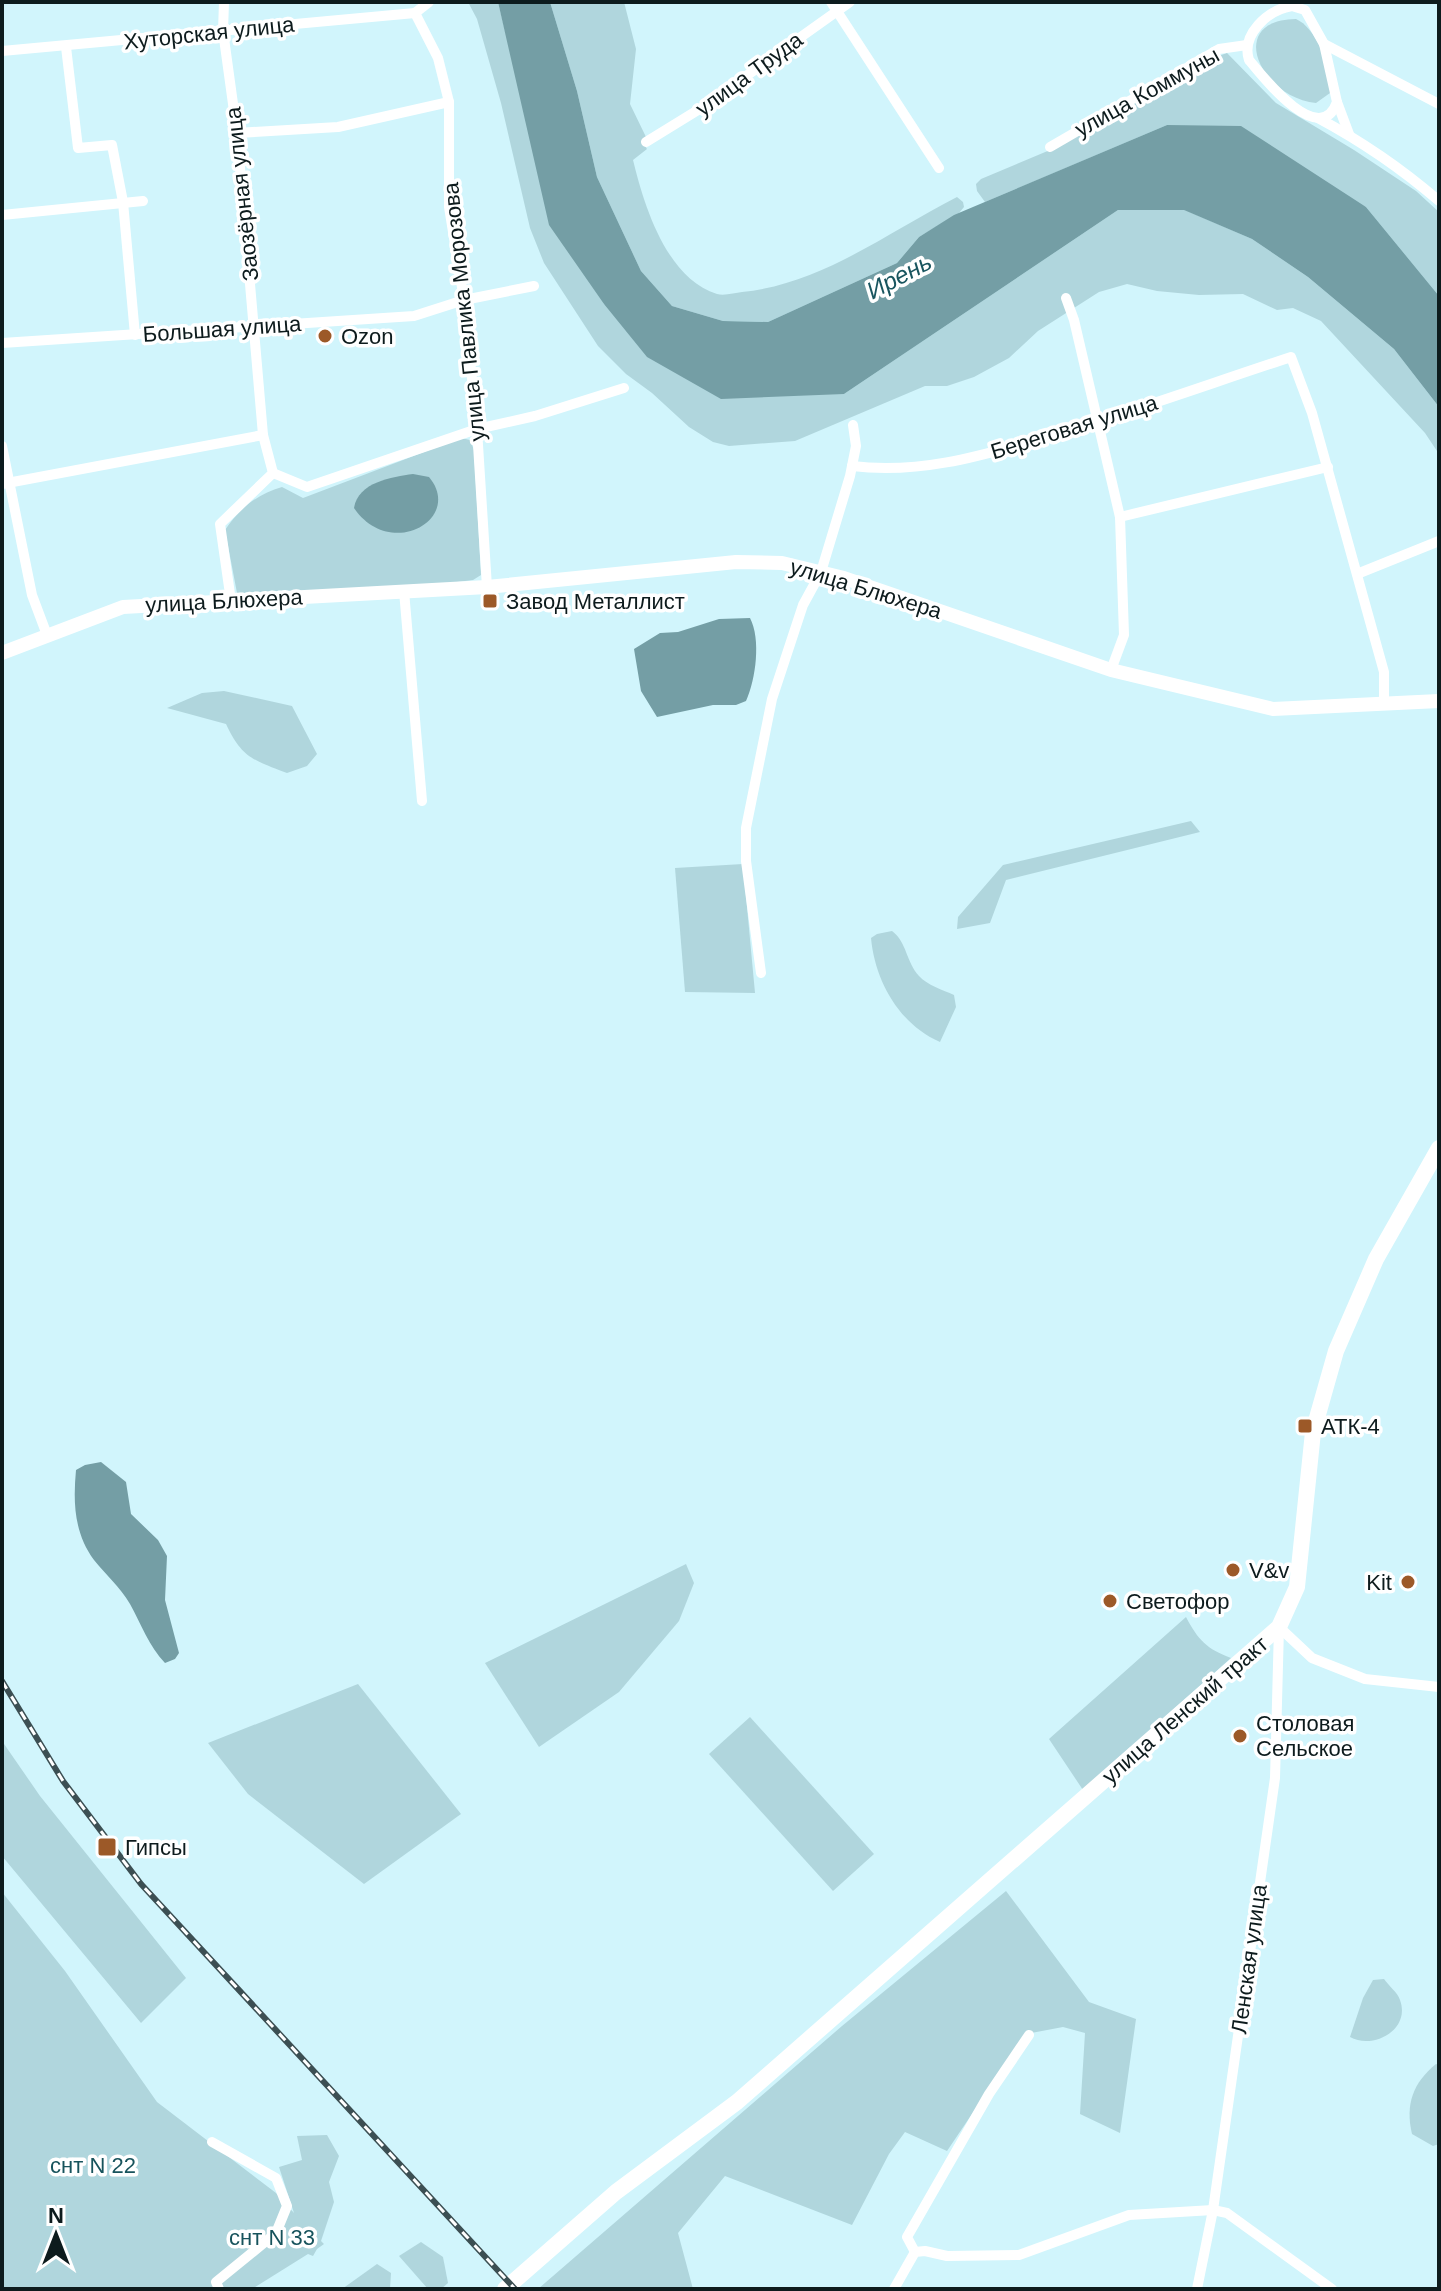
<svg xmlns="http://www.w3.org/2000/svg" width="1441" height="2291" font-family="Helvetica,sans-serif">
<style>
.green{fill:#b0d6dd}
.water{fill:#749ea5}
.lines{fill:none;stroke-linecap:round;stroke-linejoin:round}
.street{stroke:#fff;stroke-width:10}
.secondary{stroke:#fff;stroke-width:14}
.primary{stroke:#fff;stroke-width:16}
.rail-casing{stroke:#3c4f53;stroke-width:6}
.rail{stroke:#fff;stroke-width:3;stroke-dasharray:9;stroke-linecap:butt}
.poi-dot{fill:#9c5928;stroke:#fff;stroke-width:3}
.labels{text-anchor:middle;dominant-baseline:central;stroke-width:7;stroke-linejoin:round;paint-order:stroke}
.street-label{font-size:22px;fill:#0d1b1d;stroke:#fff}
.poi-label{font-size:22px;fill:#0d1b1d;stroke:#fff;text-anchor:start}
.park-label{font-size:22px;fill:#17535c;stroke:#fff}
.water-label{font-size:24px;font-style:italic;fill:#19555f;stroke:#fff}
</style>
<rect width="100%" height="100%" fill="#d1f5fc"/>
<g class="green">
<polygon points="468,2 498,2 505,31 604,304 844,394 1118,210 1185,210 1252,239 1308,277 1394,349 1439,407 1439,454 1425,433 1321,321 1293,308 1277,310 1243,294 1199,295 1157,291 1127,284 1099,292 1038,331 1009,358 974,377 947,386 925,386 795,441 729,446 713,442 689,427 652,393 626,374 598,346 544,263 530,228 501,103 477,19"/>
<path d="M550,2H624L636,49L630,104L646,137L642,142L647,149L633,160C644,205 666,278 717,294C724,296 735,293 742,292C822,284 888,232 957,197L963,202L964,207L959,213L919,237L897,263L768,322L723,321L672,306L641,271L597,177L577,91Z"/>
<path d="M1296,19C1317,28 1333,71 1330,93L1316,103C1261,98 1224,20 1296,19Z"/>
<polygon points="1227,53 1276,103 1354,150 1416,191 1439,212 1439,296 1366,207 1167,125 985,202 977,191 976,184 981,179 1050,150 1210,59"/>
<path d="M461,438L470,440L474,450L481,575L473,580L409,588L237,593L225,530C239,509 257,494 282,487L303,498Z"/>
<path d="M224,691L292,706L317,754L307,766L287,773C253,760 242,758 226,724L167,708L202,693Z"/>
<polygon points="1191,821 1200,832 1006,880 990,923 957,929 958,917 1003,865"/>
<polygon points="743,864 755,993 685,992 675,868"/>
<path d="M892,931C907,942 906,962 919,976C927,985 943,990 954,995L956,1007L940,1042C899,1024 875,981 871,938L877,934Z"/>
<polygon points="686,1564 694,1583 679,1621 619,1692 539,1747 485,1663"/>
<path d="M1186,1617C1198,1640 1207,1649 1231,1658L1083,1790L1049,1739Z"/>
<polygon points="358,1684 461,1814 364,1884 248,1794 208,1743"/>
<polygon points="750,1717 874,1854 833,1891 709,1754"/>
<polygon points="2,1741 40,1796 186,1978 141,2023 2,1856"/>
<polygon points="1006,1891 1089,2002 1136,2019 1120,2133 1080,2114 1085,2033 1063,2027 1026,2034 947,2151 905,2132 889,2154 852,2225 725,2176 678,2233 693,2289 538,2289 842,2026"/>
<polygon points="2,1892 65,1971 157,2102 276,2193 294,2213 279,2167 302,2160 297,2136 327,2135 339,2156 329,2182 334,2202 321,2241 324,2244 317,2249 313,2256 308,2254 252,2289 2,2289"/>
<path d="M1384,1979C1388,1985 1398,1993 1400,2000C1411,2030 1373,2050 1350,2037L1363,1998L1373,1980Z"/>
<path d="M1436,2064L1439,2065V2144L1433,2146L1412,2134C1405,2104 1413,2083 1436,2064Z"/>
<polygon points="421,2242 443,2257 448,2283 441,2289 428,2289 399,2256"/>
<polygon points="377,2264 391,2273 390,2289 342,2289"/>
</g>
<g class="water">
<polygon points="498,2 550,2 577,91 597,177 641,271 672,306 723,321 768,322 897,263 919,237 954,215 1167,125 1241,126 1366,207 1439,296 1439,407 1394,349 1308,277 1252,239 1184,210 1118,210 844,394 721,399 647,357 604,304 549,225"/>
<path d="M413,474L429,477C464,519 390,561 354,508C358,482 392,477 413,474Z"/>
<path d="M750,618C761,639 756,679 746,701L736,705H713L657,717L641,691L634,649L660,633L678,632L719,619Z"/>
<path d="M101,1462L126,1482L131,1514L158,1540L167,1556L165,1600L179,1653L175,1659L165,1663C149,1646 141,1624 130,1604C120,1587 106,1575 94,1560C74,1533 73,1502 76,1470L85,1465Z"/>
</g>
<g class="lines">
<g class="street">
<polyline points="224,2 223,31 237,133 263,435 273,473 220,524 231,601"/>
<polyline points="429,2 415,13 438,58 449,102 449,207 464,300 477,429 487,587"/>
<polyline points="831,2 939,168"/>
<path d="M1292,6L1305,10L1324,44L1337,102C1320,150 1262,76 1249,60C1241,35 1267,10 1292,6Z"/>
<polyline points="1324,44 1439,104"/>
<polyline points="66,47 78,148 112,145 123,202 135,335"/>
<polyline points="2,51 415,13"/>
<polyline points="1337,102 1349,134"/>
<path d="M1318,118C1361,141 1402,169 1439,201"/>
<polyline points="237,133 338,127 449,102"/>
<polyline points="646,142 724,94 749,74 850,2"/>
<polyline points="1050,147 1219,49 1247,45"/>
<polyline points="2,215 143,201"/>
<polyline points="1066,298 1074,320 1120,517 1124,635 1111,670"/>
<polyline points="2,343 414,316 464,300 534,286"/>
<polyline points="2,446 32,595 47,635"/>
<path d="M852,466C922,475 987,454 1054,435C1134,411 1212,383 1291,357L1312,413L1384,672V703"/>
<polyline points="273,473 307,487 477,429 535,416 624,388"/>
<polyline points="2,484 263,435"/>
<polyline points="1120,517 1328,467"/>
<polyline points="1357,574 1439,541"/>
<polyline points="404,591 422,801"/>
<polyline points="761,973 746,861 746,828 772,699 803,605 821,572 850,476 856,446 853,425"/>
<polyline points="1279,1627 1312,1658 1365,1679 1439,1687"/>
<polyline points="212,2142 276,2178 287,2206 276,2233 216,2282 219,2289"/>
<polyline points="915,2252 907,2237 989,2094 1029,2035"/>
<polyline points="894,2289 915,2252 925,2251 947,2256 1019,2255 1129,2215 1213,2210 1227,2213 1332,2289"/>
<polyline points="1197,2289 1213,2210 1275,1778 1279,1627"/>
</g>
<polyline class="secondary" points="2,653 123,607 487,587 736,562 782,563 844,578 1111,670 1273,709 1439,701"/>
<polyline class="primary" points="505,2289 616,2192 737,2102 1279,1627 1297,1587 1313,1432 1336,1351 1376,1259 1439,1148"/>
<defs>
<polyline id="rail" points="2,1681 63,1781 141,1884 515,2289"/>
</defs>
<use href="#rail" class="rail-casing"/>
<use href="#rail" class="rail"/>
</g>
<g class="poi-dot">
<circle cx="325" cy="336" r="8"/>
<rect x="482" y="593" width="16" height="16" rx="4"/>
<rect x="1297" y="1418" width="16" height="16" rx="4"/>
<circle cx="1233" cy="1570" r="8"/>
<circle cx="1408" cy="1582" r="8"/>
<circle cx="1110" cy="1601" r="8"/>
<circle cx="1240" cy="1736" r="8"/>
<rect x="97" y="1837" width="20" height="20" rx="4"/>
</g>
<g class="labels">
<g class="street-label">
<text transform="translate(209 33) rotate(-6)">Хуторская улица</text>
<text transform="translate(749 74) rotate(-36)">улица Труда</text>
<text transform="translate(1147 92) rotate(-29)">улица Коммуны</text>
<text transform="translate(242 194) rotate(-96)">Заозёрная улица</text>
<text transform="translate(464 312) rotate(-96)">улица Павлика Морозова</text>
<text transform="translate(222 329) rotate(-4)">Большая улица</text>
<text transform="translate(1074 427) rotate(-17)">Береговая улица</text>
<text transform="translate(866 589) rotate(17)">улица Блюхера</text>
<text transform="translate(224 601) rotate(-3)">улица Блюхера</text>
<text transform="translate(1185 1710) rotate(-41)">улица Ленский тракт</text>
<text transform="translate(1249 1959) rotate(-82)">Ленская улица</text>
</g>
<g class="poi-label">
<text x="341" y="336">Ozon</text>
<text x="506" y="601">Завод Металлист</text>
<text x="1321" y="1426">АТК-4</text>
<text x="1249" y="1570">V&amp;v</text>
<text x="1392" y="1582" text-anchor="end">Kit</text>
<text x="1126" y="1601">Светофор</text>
<text x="1256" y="1723">Столовая<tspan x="1256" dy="25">Сельское</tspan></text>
<text x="125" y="1847">Гипсы</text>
</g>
<g class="park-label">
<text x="93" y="2165">снт N 22</text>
<text x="272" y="2237">снт N 33</text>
</g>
<g class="water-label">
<text transform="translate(899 276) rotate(-28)">Ирень</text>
</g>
</g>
<rect width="1441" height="2291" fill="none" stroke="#0d1b1d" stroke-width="8"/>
<g transform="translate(56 2235)" stroke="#ffffff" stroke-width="6" paint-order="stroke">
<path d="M0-6L14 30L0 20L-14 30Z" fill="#0d1b1d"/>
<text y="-12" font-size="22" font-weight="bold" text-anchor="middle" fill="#0d1b1d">N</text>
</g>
</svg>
